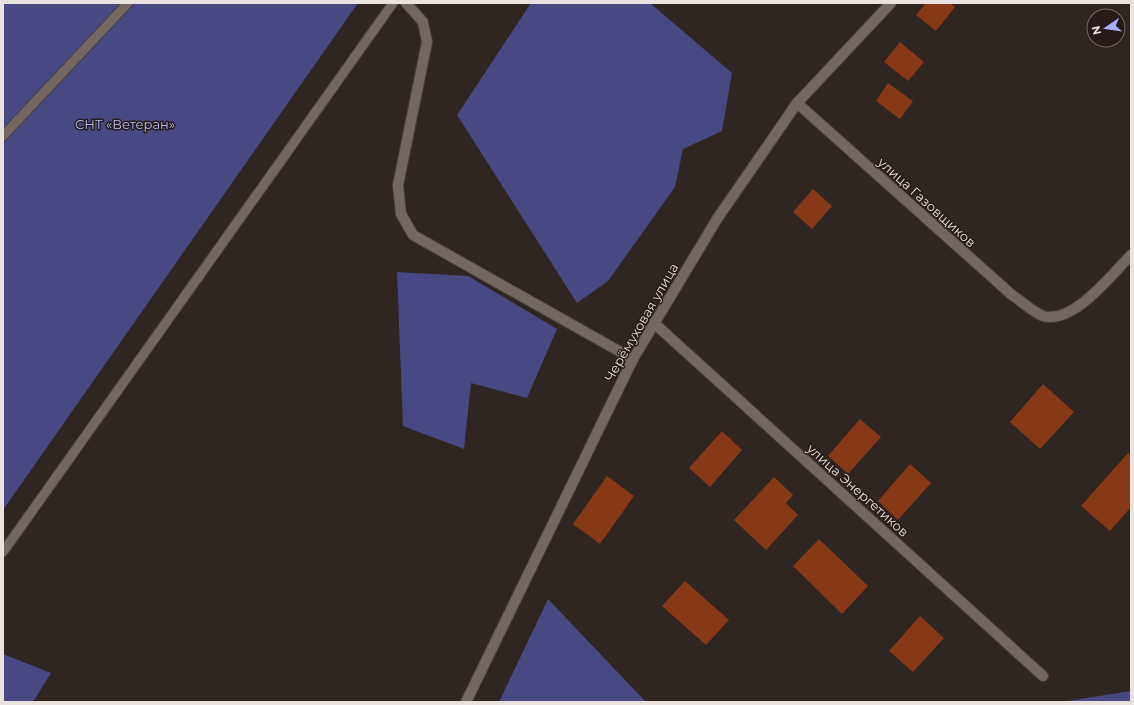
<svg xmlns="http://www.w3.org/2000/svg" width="1134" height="705" font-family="Montserrat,sans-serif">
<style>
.green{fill:#484982}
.building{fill:#873816}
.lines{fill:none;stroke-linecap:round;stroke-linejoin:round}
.lane-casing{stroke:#49413e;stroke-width:11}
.street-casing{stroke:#49413e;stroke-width:12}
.lane{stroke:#736762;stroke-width:9}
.street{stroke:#736762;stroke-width:10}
.labels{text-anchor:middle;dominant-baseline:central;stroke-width:3;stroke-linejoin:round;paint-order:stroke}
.park-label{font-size:13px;fill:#b5baf8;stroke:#261b18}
.street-label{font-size:13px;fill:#e9e2df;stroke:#261b18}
</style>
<rect width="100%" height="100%" fill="#2f2521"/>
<g class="green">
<polygon points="3,3 358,3 3,510"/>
<polygon points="531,3 650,3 732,73 722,131 683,149 675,187 608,281 577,303 457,115"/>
<polygon points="397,272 468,276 557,329 527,398 471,383 464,449 403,426"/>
<polygon points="548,599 646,702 499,702"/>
<polygon points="3,654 51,673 33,702 3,702"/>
<polygon points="1131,691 1131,702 1061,702"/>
</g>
<g class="building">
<polygon points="926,3 950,3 955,7 936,31 916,15"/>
<polygon points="900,42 924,62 908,81 884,62"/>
<polygon points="888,83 913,101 900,119 876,101"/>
<polygon points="813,189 832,206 812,229 793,212"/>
<polygon points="1043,384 1074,412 1040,449 1010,422"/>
<polygon points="860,419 881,437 848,474 828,456"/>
<polygon points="722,431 742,450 710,487 689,468"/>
<polygon points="1128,453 1131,456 1131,507 1110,531 1081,506"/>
<polygon points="910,464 931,483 898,520 878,501"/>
<polygon points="607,476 634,496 600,544 573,524"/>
<polygon points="774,477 793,495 786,503 798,515 766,550 734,520"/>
<polygon points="819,539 868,586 842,614 793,566"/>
<polygon points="685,581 729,620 706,645 662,606"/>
<polygon points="920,616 944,638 913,672 889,651"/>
</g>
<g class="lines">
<defs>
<g id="lane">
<polyline points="3,136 128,3"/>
<polyline points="3,552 393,3"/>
</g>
<g id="street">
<polyline points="406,3 423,22 427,42 398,185 401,214 413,235 633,359"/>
<path d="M797,103L1012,295C1020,300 1034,313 1043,316C1073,325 1112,274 1131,255"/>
<polyline points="654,323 1043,676"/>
<polyline points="466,702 633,359 717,219 797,103 891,3"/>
</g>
</defs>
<use href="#lane" class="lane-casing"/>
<use href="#street" class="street-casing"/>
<use href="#lane" class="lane"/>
<use href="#street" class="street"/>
</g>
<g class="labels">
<g class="park-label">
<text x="125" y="124">СНТ «Ветеран»</text>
</g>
<g class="street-label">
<text transform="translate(927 202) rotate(42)">улица Газовщиков</text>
<text transform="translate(641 322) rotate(-60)">Черёмуховая улица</text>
<text transform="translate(858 490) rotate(42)">улица Энергетиков</text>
</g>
</g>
<rect width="1134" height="705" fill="none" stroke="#e9e2df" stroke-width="8"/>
<g transform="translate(1106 28) rotate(257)"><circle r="19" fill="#261b18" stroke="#746b68"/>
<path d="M0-3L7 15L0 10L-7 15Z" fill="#abaffb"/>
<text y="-6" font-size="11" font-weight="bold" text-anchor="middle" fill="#e9e2df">N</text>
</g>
</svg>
